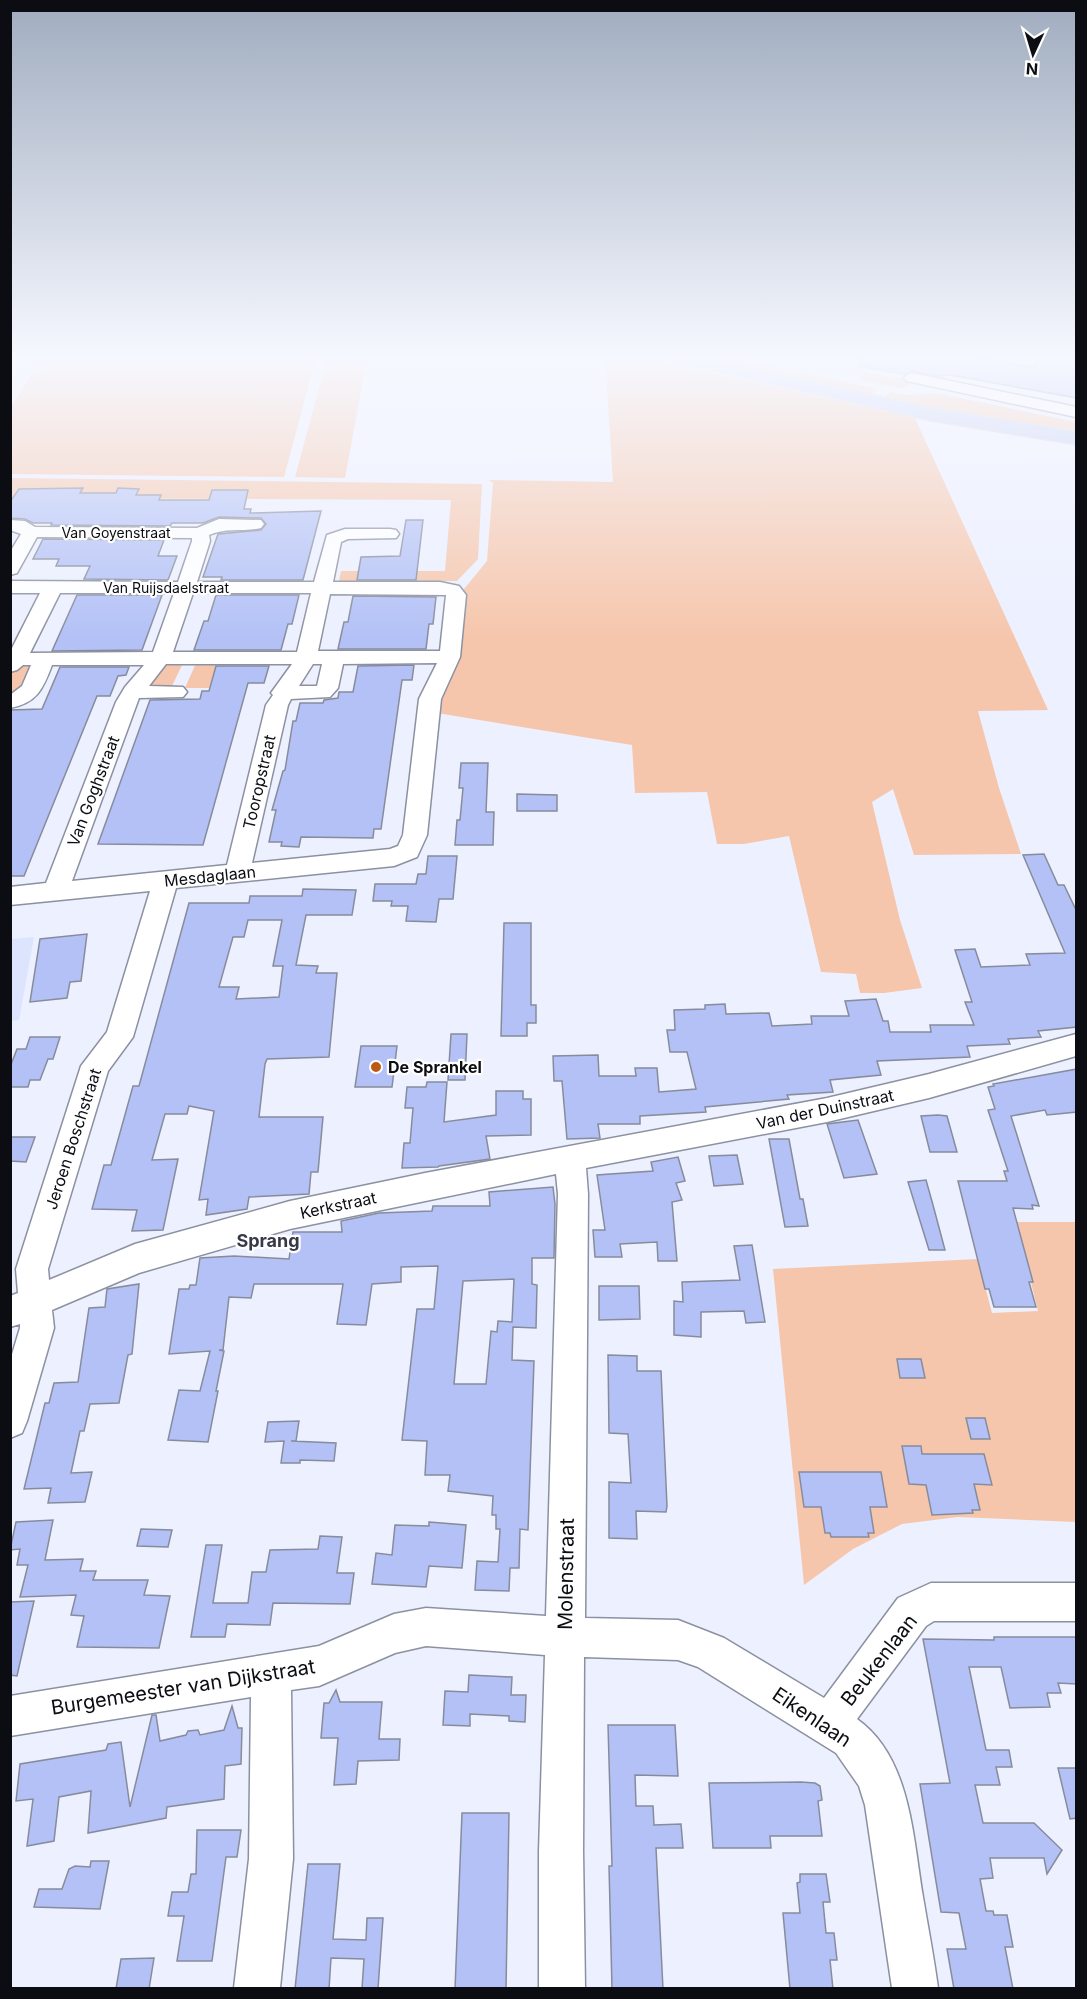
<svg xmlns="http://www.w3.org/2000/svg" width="1087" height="1999" font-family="Inter,sans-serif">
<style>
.built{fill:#dde4fd}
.green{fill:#f6c6ac}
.building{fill:#b3c1f6;stroke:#878c9c;stroke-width:1.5;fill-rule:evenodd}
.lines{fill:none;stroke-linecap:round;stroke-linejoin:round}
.minor-casing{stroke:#8c91a1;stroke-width:3}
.major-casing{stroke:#d3d3d4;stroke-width:3}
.minor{fill:#fff;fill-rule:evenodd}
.major{fill:#c0caf1;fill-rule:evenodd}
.poi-dot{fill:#ba5a14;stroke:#fefefe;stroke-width:2}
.labels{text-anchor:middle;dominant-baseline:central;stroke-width:4.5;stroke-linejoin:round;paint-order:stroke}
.far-street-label{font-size:14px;fill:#0b0d12;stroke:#fefefe}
.street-label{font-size:16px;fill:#0b0d12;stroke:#fefefe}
.poi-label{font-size:16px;font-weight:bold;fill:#0b0d12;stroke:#fefefe;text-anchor:start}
.neighbourhood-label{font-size:18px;font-weight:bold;fill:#363a48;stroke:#fefefe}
.near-street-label{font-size:20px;fill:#0b0d12;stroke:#fefefe}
</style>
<rect width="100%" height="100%" fill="#ecf0ff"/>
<polygon class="built" points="34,937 19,1020 11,1021 11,939"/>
<g class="green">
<polygon points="51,358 316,358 284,477 11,474 11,407 42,359"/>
<polygon points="327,358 367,358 345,478 295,477"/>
<polygon points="605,358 654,360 915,418 1048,710 978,711 999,788 1021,854 914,855 893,789 872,802 900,920 922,988 884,993 860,993 856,974 821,972 789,836 744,844 717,844 707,792 635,793 632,745 437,713 438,704 459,658 464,589 487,561 493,483 489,480 613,482"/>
<polygon points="693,358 728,358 869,389 735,358 740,358 877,389 869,397"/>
<polygon points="866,372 918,382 901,388 859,380"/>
<polygon points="891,392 907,395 937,393 1076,422 1076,430 992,419 881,399"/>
<polygon points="11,478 482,484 478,559 457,581 339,581 341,571 445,571 451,500 11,498"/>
<polygon points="34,662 25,692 11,699 10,673 19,664"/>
<polygon points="180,662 182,665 172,686 148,688 147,681 162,664"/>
<polygon points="217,662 209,688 185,688 196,663"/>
<polygon points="1016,1222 1076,1222 1076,1522 958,1517 902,1524 853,1549 804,1585 773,1269 978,1259 992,1313 1038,1311"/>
</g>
<g class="building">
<polygon points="859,358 980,358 1034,367 1037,358 1077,358 1077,398 950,375 939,376 912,371 904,374 858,366"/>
<polygon points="83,488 80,493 116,493 118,488 139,489 136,495 161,495 159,500 209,500 212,490 248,490 244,509 251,509 250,513 321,511 303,580 221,580 222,577 203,577 218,534 261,530 266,524 261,518 219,517 203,523 172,523 170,526 51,525 52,523 33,523 25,519 10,518 10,502 19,489"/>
<polygon points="406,520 423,520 416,580 357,580 361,557 400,556"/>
<polygon points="43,539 164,540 158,556 177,556 168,580 84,579 90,566 56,566 59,559 33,559"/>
<polygon points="77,595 162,595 142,650 52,651"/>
<polygon points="216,595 299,595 292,624 288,624 281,650 194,650 204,621 208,621"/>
<polygon points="353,596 436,597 433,624 429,624 426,649 338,649 344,622 348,622"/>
<polygon points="414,665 412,680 402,680 381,829 374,829 373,838 301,837 299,847 281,846 282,842 269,842 276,810 272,810 283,771 285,770 293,721 296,721 300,703 323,703 324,700 338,698 339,692 353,692 358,666"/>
<polygon points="216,666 269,666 264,683 248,683 203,845 98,844 150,700 200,699 202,691 209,691"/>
<polygon points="60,667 129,667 126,675 118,676 110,696 97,696 24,876 10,876 10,710 42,709"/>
<polygon points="461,763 488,763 486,812 494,812 493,845 455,845 457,820 460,820 463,788 459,788"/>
<polygon points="517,794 557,795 557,811 517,811"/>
<polygon points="1044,854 1058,885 1064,885 1077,912 1077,1027 1038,1031 1041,1037 1008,1039 1010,1044 967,1046 970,1057 877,1061 881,1075 830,1080 833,1092 787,1095 789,1099 705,1107 706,1112 640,1116 640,1124 598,1124 600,1138 567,1139 562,1081 554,1081 553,1056 598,1055 599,1076 636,1076 635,1068 657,1068 659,1092 696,1089 687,1052 670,1052 667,1030 675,1030 674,1010 705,1009 705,1005 725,1004 726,1014 769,1013 772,1026 812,1024 811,1016 849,1016 845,1001 876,999 883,1021 888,1021 890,1032 931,1032 930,1025 974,1025 965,1002 972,1002 955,950 975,949 981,967 1030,965 1026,954 1065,953 1023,855"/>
<polygon points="428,856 457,856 453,899 439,899 436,922 406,921 408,906 391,906 392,901 373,901 375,884 416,884 418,874 426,874"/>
<path d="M303,889L356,890L352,915H306L296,965L318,966L316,973H337L329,1057L267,1059L265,1064L259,1117H323L318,1172H311L309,1194L249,1197L247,1209L206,1215L208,1199L199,1200L214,1111L189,1106L187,1114H165L152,1160L178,1159L163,1230L132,1231L137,1210L92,1209L104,1165H111L133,1086H139L189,903H249L250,896H302ZM248,920H282L273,966H283L279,997L236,999L239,987H219L233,937H244Z"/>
<polygon points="504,923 531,923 531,1005 536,1005 536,1023 527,1023 527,1036 501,1036"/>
<polygon points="87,934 81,981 70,982 67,998 30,1002 40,939"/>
<polygon points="451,1034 467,1034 465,1080 448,1080"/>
<polygon points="30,1037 60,1037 53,1059 48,1059 40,1080 30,1080 28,1087 10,1087 10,1067 17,1049 26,1049"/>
<polygon points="361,1046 397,1046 392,1087 355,1087"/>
<polygon points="1077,1069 1077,1112 1047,1115 1045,1110 1011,1116 1039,1206 1032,1205 1033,1209 1013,1208 1033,1282 1029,1282 1036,1307 994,1307 989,1289 985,1289 958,1181 1007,1181 1004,1171 1008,1171 988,1110 995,1109 988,1087 994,1086 993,1084"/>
<polygon points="427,1082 447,1082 444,1122 496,1115 496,1091 523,1091 523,1099 531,1099 531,1135 486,1136 490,1159 439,1166 438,1167 402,1168 404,1143 410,1143 413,1108 405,1108 407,1087 426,1087"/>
<polygon points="938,1115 947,1116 957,1152 930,1152 921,1116"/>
<polygon points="858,1120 877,1174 844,1178 827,1124"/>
<polygon points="10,1137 35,1137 26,1162 10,1161"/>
<polygon points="769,1139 789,1139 800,1199 803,1199 808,1226 785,1227"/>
<polygon points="737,1155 743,1184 714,1186 709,1156"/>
<polygon points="678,1157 685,1181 676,1183 682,1200 672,1202 677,1261 658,1261 657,1242 620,1244 622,1257 595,1257 593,1230 605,1230 597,1175 653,1171 651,1162"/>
<polygon points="926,1180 933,1205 945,1250 929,1250 908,1182"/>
<path d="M553,1187L555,1204L554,1258H532V1284L537,1285L536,1328L513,1327L512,1360L534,1361L528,1530L520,1529L519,1568H510L509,1591L475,1590L477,1561L498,1562L500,1529H496V1515H492L493,1496L448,1491L450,1475H425L427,1441L402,1440L417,1309H434L438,1266L401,1267V1282L372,1284L366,1325L337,1324L343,1284H254L251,1298L229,1297L223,1350H219L224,1351L216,1391H218L208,1442L168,1440L179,1390L200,1391L210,1351L169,1354L179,1289H189L190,1285H196L200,1258L234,1256L289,1259L293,1232H342L341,1221L379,1213L432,1211L433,1206H490L489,1192ZM514,1279L512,1322L498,1321L497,1332L491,1331L486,1384H454L463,1281Z"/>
<polygon points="752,1245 765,1322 746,1323 744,1311 701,1312 701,1337 674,1335 674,1301 683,1302 682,1282 740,1280 734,1246"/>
<polygon points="139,1284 132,1354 128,1355 119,1403 90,1404 84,1431 80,1431 71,1473 92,1472 85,1502 48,1503 51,1488 24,1489 45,1403 49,1403 54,1383 78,1382 89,1308 105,1307 107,1289"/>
<polygon points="599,1286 639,1286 640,1319 599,1320"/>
<polygon points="608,1355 637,1356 637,1371 661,1371 667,1506 666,1512 636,1511 637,1539 609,1538 609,1482 631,1483 628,1434 609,1433"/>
<polygon points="897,1359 921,1359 925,1378 900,1378"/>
<polygon points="966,1418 985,1418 990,1439 971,1439"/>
<polygon points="299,1421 296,1441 291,1441 336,1443 334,1461 300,1460 300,1463 281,1463 284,1441 265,1442 268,1422"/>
<polygon points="902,1446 921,1446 922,1454 984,1454 992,1485 974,1484 980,1510 972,1510 973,1513 932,1515 926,1485 909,1484"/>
<polygon points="799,1472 881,1472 887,1507 870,1507 874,1533 868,1533 869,1537 831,1537 830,1533 825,1533 821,1507 804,1507"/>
<polygon points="53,1520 45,1560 83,1559 80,1571 96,1571 93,1580 148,1580 144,1595 170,1596 159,1648 77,1647 84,1616 71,1615 76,1595 20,1597 28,1565 17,1565 20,1549 10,1550 16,1522"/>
<polygon points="429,1522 466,1525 462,1568 429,1566 426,1587 372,1584 376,1553 392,1555 395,1525 429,1526"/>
<polygon points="141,1529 172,1530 168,1547 137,1546"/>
<polygon points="320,1536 342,1537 337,1573 354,1573 350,1604 273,1603 270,1625 227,1624 225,1637 191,1637 206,1545 222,1545 213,1603 248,1603 252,1572 266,1572 270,1550 318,1549"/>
<polygon points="34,1601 17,1676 10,1675 10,1602"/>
<polygon points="994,1637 1077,1637 1077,1684 1058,1683 1061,1693 1047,1693 1050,1707 1010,1708 1001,1667 969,1667 986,1750 1009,1750 1012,1767 996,1767 1000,1785 975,1785 983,1823 1034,1823 1062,1850 1047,1874 1044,1858 990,1858 993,1878 980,1879 986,1911 993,1911 994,1915 1007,1915 1013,1947 1005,1947 1013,1989 954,1989 947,1949 966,1949 959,1913 941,1912 920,1784 950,1783 923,1639 994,1640"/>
<polygon points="469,1675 512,1677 511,1695 526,1695 525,1722 509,1721 509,1716 470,1714 470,1726 443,1725 445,1691 468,1692"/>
<polygon points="336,1690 340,1702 382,1702 379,1739 400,1739 399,1760 358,1761 356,1784 334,1785 338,1738 321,1738 324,1703 329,1703"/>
<polygon points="232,1706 238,1728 242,1728 241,1764 225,1766 224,1799 167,1807 166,1818 88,1833 91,1791 59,1797 54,1841 27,1846 33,1799 16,1801 20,1764 106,1750 108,1744 121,1742 130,1807 152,1715 156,1715 160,1741 186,1735 188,1731 198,1730 200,1735 224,1730"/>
<polygon points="608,1725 675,1725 678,1776 635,1775 636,1806 653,1806 654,1825 681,1824 683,1848 656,1848 663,1989 612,1989 609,1866 612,1866"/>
<polygon points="1058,1768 1077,1768 1077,1818 1070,1819"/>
<polygon points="801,1782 815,1783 820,1786 822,1800 818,1801 822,1836 770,1836 771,1848 713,1848 709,1783"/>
<polygon points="462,1813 509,1813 506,1989 455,1989"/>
<polygon points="197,1830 241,1830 237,1857 226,1857 212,1961 177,1961 184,1916 168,1916 172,1892 188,1892 191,1874 196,1874"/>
<polygon points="91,1861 109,1861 100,1909 34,1907 39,1889 62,1889 69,1869 75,1866 90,1867"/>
<polygon points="308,1864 340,1864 333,1939 366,1940 367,1918 383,1918 378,1989 362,1989 364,1959 331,1958 329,1989 295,1989"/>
<polygon points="800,1874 826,1874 830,1902 823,1902 826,1933 834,1933 837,1960 830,1960 833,1989 790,1989 783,1913 800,1913 797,1883 800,1882"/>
<polygon points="154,1958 149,1989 116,1989 121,1959"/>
</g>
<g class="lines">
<defs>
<g id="minor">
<polygon points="912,373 1076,407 1076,417 907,381 904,378 907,375"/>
<path d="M219,519L261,520L264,524L261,528C243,532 227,527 209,535L210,541L197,582H314L327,535L345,529H390L396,530L399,534L396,538L348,539L341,542L333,582H440L459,586L466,595L460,657L441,699L427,835L417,857L394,866L176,888L133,1037L108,1071L48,1269L49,1280L135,1244L290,1201L425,1173L827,1098L929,1074L1076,1034V1056L929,1098L827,1122L586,1168L588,1194L585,1618L678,1620L724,1638L824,1698L898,1598L931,1583H1076V1621H934L926,1626L857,1719C911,1757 913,1839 923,1897C928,1927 934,1958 938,1988H892L865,1805L859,1786L836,1753L698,1667L678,1660L584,1657L583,1851L585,1988H539V1851L545,1655L426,1646L395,1653L319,1686L291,1690L293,1859L280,1988H234L249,1859L251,1697L10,1736V1696L319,1646L394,1614L426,1608L546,1616L558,1194L556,1174L290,1229L139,1273L52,1310L54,1328L27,1421L22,1433L10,1438V1361L20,1328V1324L10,1327V1296L18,1293L16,1269L81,1066L107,1032L150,891L10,905V887L46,883L116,702L125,687L144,665H52C43,689 37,703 10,708V695L22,686L31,665H23L17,670L10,672V652L40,593H10V581L178,582L192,541V538L37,537L17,573L10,575V552L21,534L10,530V520L25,521L35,527L197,528ZM60,593H174L153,652L30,653ZM193,593H311L297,652H173ZM330,594L446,595L440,651H318ZM437,663L419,699L403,835L398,846L390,849L252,863L288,705L291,699L330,697L338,688L343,664ZM166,664H292L271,693L273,695L266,705L227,865L72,881L139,698L183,697L187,692L183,687L149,686ZM313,664H322L317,686H299Z"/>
</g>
<polygon id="major" points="672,358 705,358 929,408 1076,432 1076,444 929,420 681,363 675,362"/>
</defs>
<use href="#minor" class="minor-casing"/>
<use href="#major" class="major-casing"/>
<use href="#minor" class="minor"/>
<use href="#major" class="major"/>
</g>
<linearGradient id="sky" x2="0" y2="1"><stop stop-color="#a0acbf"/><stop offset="0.56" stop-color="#f6f8ff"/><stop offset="1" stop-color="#f6f8ff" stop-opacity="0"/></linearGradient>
<rect width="1087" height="638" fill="url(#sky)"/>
<circle class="poi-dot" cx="376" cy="1067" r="6"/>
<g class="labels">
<g class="far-street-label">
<text x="116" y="532">Van Goyenstraat</text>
<text x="166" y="587">Van Ruijsdaelstraat</text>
</g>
<g class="street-label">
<text transform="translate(259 782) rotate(-77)">Tooropstraat</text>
<text transform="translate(93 791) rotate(-69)">Van Goghstraat</text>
<text transform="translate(210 876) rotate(-6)">Mesdaglaan</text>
<text transform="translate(825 1109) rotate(-12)">Van der Duinstraat</text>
<text transform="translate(73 1139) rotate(-72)">Jeroen Boschstraat</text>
<text transform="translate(338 1205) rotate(-12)">Kerkstraat</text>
</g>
<g class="poi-label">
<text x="388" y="1067">De Sprankel</text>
</g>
<g class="neighbourhood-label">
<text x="268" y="1240">Sprang</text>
</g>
<g class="near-street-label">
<text transform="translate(566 1574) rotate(-89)">Molenstraat</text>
<text transform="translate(879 1660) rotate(-52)">Beukenlaan</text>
<text transform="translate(183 1687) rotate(-9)">Burgemeester van Dijkstraat</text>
<text transform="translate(812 1717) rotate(34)">Eikenlaan</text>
</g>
</g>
<rect width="1087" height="1999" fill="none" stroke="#0b0d12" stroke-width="24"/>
<g transform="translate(1033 54) rotate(184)" stroke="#fefefe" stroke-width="4.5" paint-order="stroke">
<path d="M0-4.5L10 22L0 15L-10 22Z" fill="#0b0d12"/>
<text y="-9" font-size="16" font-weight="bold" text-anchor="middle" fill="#0b0d12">N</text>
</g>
</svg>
